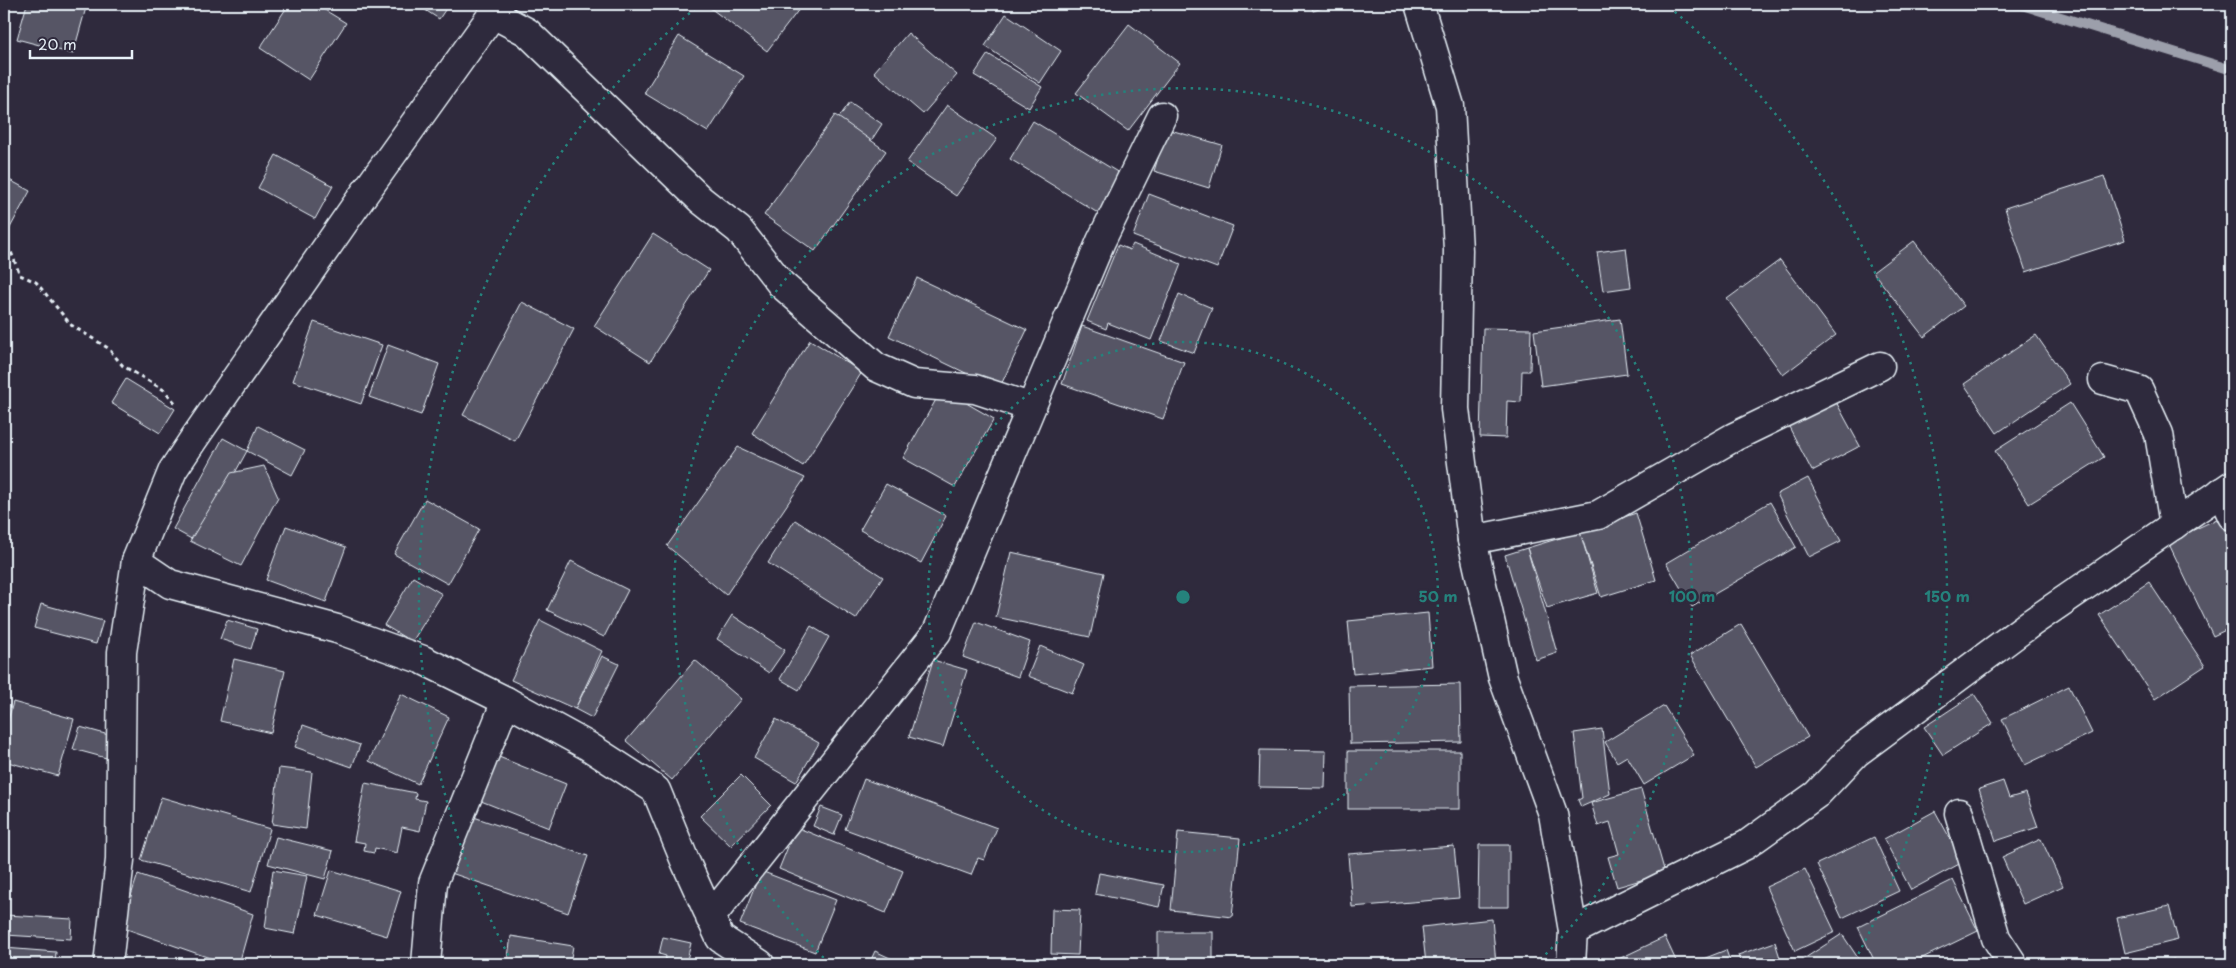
<svg xmlns="http://www.w3.org/2000/svg" width="2236" height="968" font-family="'Playpen Sans',sans-serif">
<style>
.lines{fill:none;stroke-linecap:round;stroke-linejoin:round}
.stream{stroke:#9c9fab;stroke-width:10}
.building{fill:#575565;stroke:#e8f1f8}
.street-casing{stroke:#e8f1f8;stroke-width:31}
.path{stroke:#e8f1f8;stroke-width:3;stroke-dasharray:4 4;stroke-linecap:butt}
.street{stroke:#2f2a3d;stroke-width:28}
.ring{fill:none;stroke:#25827c;stroke-width:2.5;stroke-dasharray:2.5 5}
.centre{fill:#25827c;stroke:#2f2a3d;stroke-width:2.5}
.ring-label{font-size:15px;text-anchor:middle;font-weight:bold;fill:#25827c;stroke:#2f2a3d;stroke-width:5;stroke-linejoin:round;paint-order:stroke}
</style>
<rect width="100%" height="100%" fill="#2f2a3d"/>
<filter id="ink" filterUnits="userSpaceOnUse"><feTurbulence type="fractalNoise" baseFrequency=".02" numOctaves="2"/><feDisplacementMap in="SourceGraphic" scale="10" xChannelSelector="R" yChannelSelector="G"/><feConvolveMatrix kernelMatrix="1 2 1 2 8 2 1 2 1" color-interpolation-filters="sRGB"/></filter>
<g filter="url(#ink)">
<g class="lines">
<polyline class="stream" points="1984,4 2022,5 2232,70"/>
</g>
<g class="building">
<polygon points="27,4 87,4 73,54 17,39"/>
<polygon points="289,4 315,4 346,23 309,80 260,48"/>
<polygon points="416,4 449,4 439,19"/>
<polygon points="705,4 794,4 800,8 767,51"/>
<polygon points="1311,4 1321,4 1322,8 1313,11"/>
<polygon points="1006,14 1061,51 1040,83 985,46"/>
<polygon points="1129,24 1180,63 1128,131 1076,93"/>
<polygon points="908,33 957,75 923,114 874,72"/>
<polygon points="679,36 744,76 708,132 644,93"/>
<polygon points="988,54 1042,87 1029,108 974,75"/>
<polygon points="850,102 882,124 871,141 838,119"/>
<polygon points="947,105 997,139 956,196 907,162"/>
<polygon points="835,115 886,151 815,251 764,215"/>
<polygon points="1033,121 1124,176 1101,215 1010,159"/>
<polygon points="1167,129 1222,145 1209,188 1154,171"/>
<polygon points="276,155 333,186 315,219 258,188"/>
<polygon points="2104,176 2125,240 2026,272 2005,208"/>
<polygon points="4,177 30,191 4,239"/>
<polygon points="1149,194 1233,226 1217,268 1133,236"/>
<polygon points="653,234 709,270 650,362 594,326"/>
<polygon points="1914,241 1964,306 1924,337 1873,272"/>
<polygon points="1133,244 1181,264 1151,340 1108,323 1106,329 1087,321 1118,245 1130,250"/>
<polygon points="1626,248 1631,287 1603,291 1597,252"/>
<polygon points="1780,260 1836,335 1783,375 1727,299"/>
<polygon points="917,278 1027,330 999,389 889,336"/>
<polygon points="1179,294 1212,308 1194,353 1161,341"/>
<polygon points="522,302 574,329 515,441 463,415"/>
<polygon points="1620,319 1627,374 1541,386 1534,331"/>
<polygon points="314,322 382,345 361,404 293,381"/>
<polygon points="1082,326 1184,362 1163,419 1062,384"/>
<polygon points="1483,328 1531,329 1530,371 1522,371 1521,402 1507,401 1506,438 1480,437"/>
<polygon points="2036,335 2070,384 1997,433 1964,384"/>
<polygon points="810,340 862,372 803,466 752,433"/>
<polygon points="388,345 439,364 421,415 369,397"/>
<polygon points="126,379 175,409 160,433 111,403"/>
<polygon points="942,389 994,419 955,487 903,458"/>
<polygon points="1835,400 1860,446 1812,471 1788,425"/>
<polygon points="2070,403 2104,457 2029,504 1995,451"/>
<polygon points="258,426 305,450 292,475 247,451"/>
<polygon points="223,438 247,451 197,542 173,529"/>
<polygon points="738,447 805,478 726,595 667,546"/>
<polygon points="264,466 278,497 241,566 190,541 231,473"/>
<polygon points="1808,478 1841,541 1809,557 1777,494"/>
<polygon points="886,484 946,516 921,563 860,530"/>
<polygon points="425,499 479,529 448,584 394,554"/>
<polygon points="1770,502 1796,547 1692,607 1666,563"/>
<polygon points="1636,513 1656,580 1601,597 1580,532"/>
<polygon points="2219,518 2232,546 2232,627 2213,636 2168,542"/>
<polygon points="795,520 883,577 856,619 768,563"/>
<polygon points="286,526 346,547 326,602 266,580"/>
<polygon points="1580,532 1598,593 1547,608 1527,548"/>
<polygon points="1527,548 1557,653 1536,660 1505,555"/>
<polygon points="1011,552 1104,573 1090,637 996,617"/>
<polygon points="571,561 628,590 604,637 547,610"/>
<polygon points="413,577 442,594 412,642 384,625"/>
<polygon points="2149,582 2205,666 2155,699 2099,615"/>
<polygon points="41,604 103,621 96,644 34,628"/>
<polygon points="1428,613 1432,666 1353,674 1348,621"/>
<polygon points="732,615 785,650 769,673 717,639"/>
<polygon points="227,620 257,629 251,649 220,639"/>
<polygon points="540,620 602,651 575,709 511,680"/>
<polygon points="976,622 1030,642 1018,677 963,657"/>
<polygon points="1741,624 1808,737 1756,767 1690,655"/>
<polygon points="811,626 829,637 799,690 780,679"/>
<polygon points="1040,646 1084,665 1072,693 1028,676"/>
<polygon points="602,656 619,664 592,718 575,709"/>
<polygon points="234,659 285,671 271,733 220,721"/>
<polygon points="695,660 741,699 672,780 626,741"/>
<polygon points="933,660 967,670 943,747 909,737"/>
<polygon points="1460,684 1461,742 1350,744 1349,686"/>
<polygon points="2069,686 2092,733 2025,765 2002,719"/>
<polygon points="401,694 449,717 418,784 369,761"/>
<polygon points="1974,694 1993,723 1943,755 1924,727"/>
<polygon points="13,702 74,719 58,776 4,761 4,735"/>
<polygon points="1664,706 1694,755 1644,785 1627,756 1617,762 1605,742"/>
<polygon points="776,719 819,743 796,782 754,758"/>
<polygon points="303,725 360,745 352,767 295,747"/>
<polygon points="80,727 116,737 110,759 73,749"/>
<polygon points="1602,729 1610,794 1581,807 1578,800 1582,798 1574,733"/>
<polygon points="1260,750 1326,751 1325,788 1259,787"/>
<rect x="1348" y="751" width="112" height="58"/>
<polygon points="499,757 566,784 549,828 481,801"/>
<polygon points="279,768 312,772 306,829 272,824"/>
<polygon points="741,775 771,805 731,846 700,816"/>
<polygon points="864,779 997,828 984,860 978,858 971,875 845,829"/>
<polygon points="2003,781 2009,798 2026,793 2038,827 1996,841 1979,789"/>
<polygon points="365,783 416,793 415,799 426,801 420,831 402,827 397,853 375,848 374,853 364,851 365,843 354,841"/>
<polygon points="1641,789 1665,873 1617,887 1608,857 1619,854 1610,822 1598,826 1591,803"/>
<polygon points="161,797 270,829 251,892 141,860"/>
<polygon points="821,807 842,815 834,835 813,826"/>
<polygon points="1935,811 1963,862 1911,890 1884,839"/>
<polygon points="471,816 588,856 568,913 451,873"/>
<polygon points="796,827 903,871 886,913 779,869"/>
<polygon points="1178,832 1240,838 1232,917 1171,910"/>
<polygon points="276,837 333,851 325,879 268,864"/>
<polygon points="1874,837 1899,891 1842,918 1817,864"/>
<polygon points="2041,839 2063,886 2023,904 2002,857"/>
<polygon points="1479,845 1509,845 1509,907 1478,907"/>
<polygon points="1454,846 1459,898 1352,907 1348,854"/>
<polygon points="1805,869 1835,932 1795,951 1766,887"/>
<polygon points="273,870 307,876 295,934 265,928"/>
<polygon points="331,870 401,891 387,936 317,915"/>
<polygon points="761,871 836,900 815,952 740,924"/>
<polygon points="1099,873 1164,885 1159,907 1095,894"/>
<polygon points="138,874 253,914 239,964 227,964 121,927"/>
<polygon points="1953,880 1978,931 1910,964 1876,964 1858,927"/>
<polygon points="2169,906 2178,940 2125,953 2117,918"/>
<polygon points="1052,909 1080,910 1078,955 1051,954"/>
<polygon points="6,915 72,919 71,939 5,935"/>
<polygon points="1492,919 1496,964 1426,964 1422,927"/>
<rect x="1158" y="932" width="55" height="32"/>
<polygon points="1842,934 1862,964 1801,964 1799,962"/>
<polygon points="511,936 573,946 570,964 507,964"/>
<polygon points="663,937 691,943 686,964 664,964 666,956 659,954"/>
<polygon points="1665,937 1677,963 1610,964 1610,963"/>
<polygon points="1775,942 1782,964 1741,964 1738,955"/>
<polygon points="4,948 56,952 55,964 4,964"/>
<polygon points="1726,950 1731,964 1705,964 1703,959"/>
<polygon points="875,951 903,964 869,964"/>
<polygon points="1995,955 2000,964 1976,964"/>
<polygon points="2174,959 2175,964 2150,964"/>
</g>
<g class="lines">
<defs>
<g id="street">
<polyline points="1419,4 1450,106 1458,250 1455,409 1472,540 1503,678 1553,814 1573,931 1571,964"/>
<polyline points="493,14 527,32 701,200 739,230 781,284 876,367 914,384 975,389 1030,407"/>
<polyline points="2103,380 2139,390 2159,434 2174,525"/>
<polyline points="2221,492 2232,516"/>
<polyline points="1472,540 1598,515 1734,437 1880,366"/>
<polyline points="136,561 170,584 337,629 423,660 506,701 588,746 656,790 685,861 720,938 760,964"/>
<polyline points="1959,813 1996,938 2013,964"/>
<polyline points="710,918 937,632 1101,241 1162,116"/>
<polyline points="1573,931 1746,845 1817,794 1856,753 2031,623 2232,485"/>
<polyline points="108,964 120,860 122,652 136,561 173,470 193,440 354,208 500,4"/>
<polyline points="426,964 433,883 506,701"/>
</g>
</defs>
<use href="#street" class="street-casing"/>
<polyline class="path" points="4,250 11,252 20,275 36,282 71,325 108,348 123,366 164,390 177,405"/>
<use href="#street" class="street"/>
</g>
</g>
<g class="ring">
<circle cx="1183" cy="597" r="255"/>
<path d="M829 963A509 509 0 1 1 1537 963"/>
<path d="M512 962A764 764 0 0 1 697 7M1669 7A764 764 0 0 1 1854 962"/>
</g>
<circle cx="1183" cy="597" r="8" class="centre"/>
<g class="ring-label">
<text x="1438" y="602">50 m</text>
<text x="1692" y="602">100 m</text>
<text x="1947" y="602">150 m</text>
</g>
<rect width="2236" height="968" fill="none" stroke="#2f2a3d" stroke-width="20"/>
<rect x="10" y="10" width="2216" height="948" fill="none" stroke="#e8f1f8" stroke-width="2" filter="url(#ink)"/>
<path d="M30 50v8h102v-8" fill="none" stroke="#e8f1f8" stroke-width="2.5"/>
<text x="38" y="50" font-size="15" fill="#e8f1f8" stroke="#2f2a3d" stroke-width="4" paint-order="stroke">20 m</text>
</svg>
